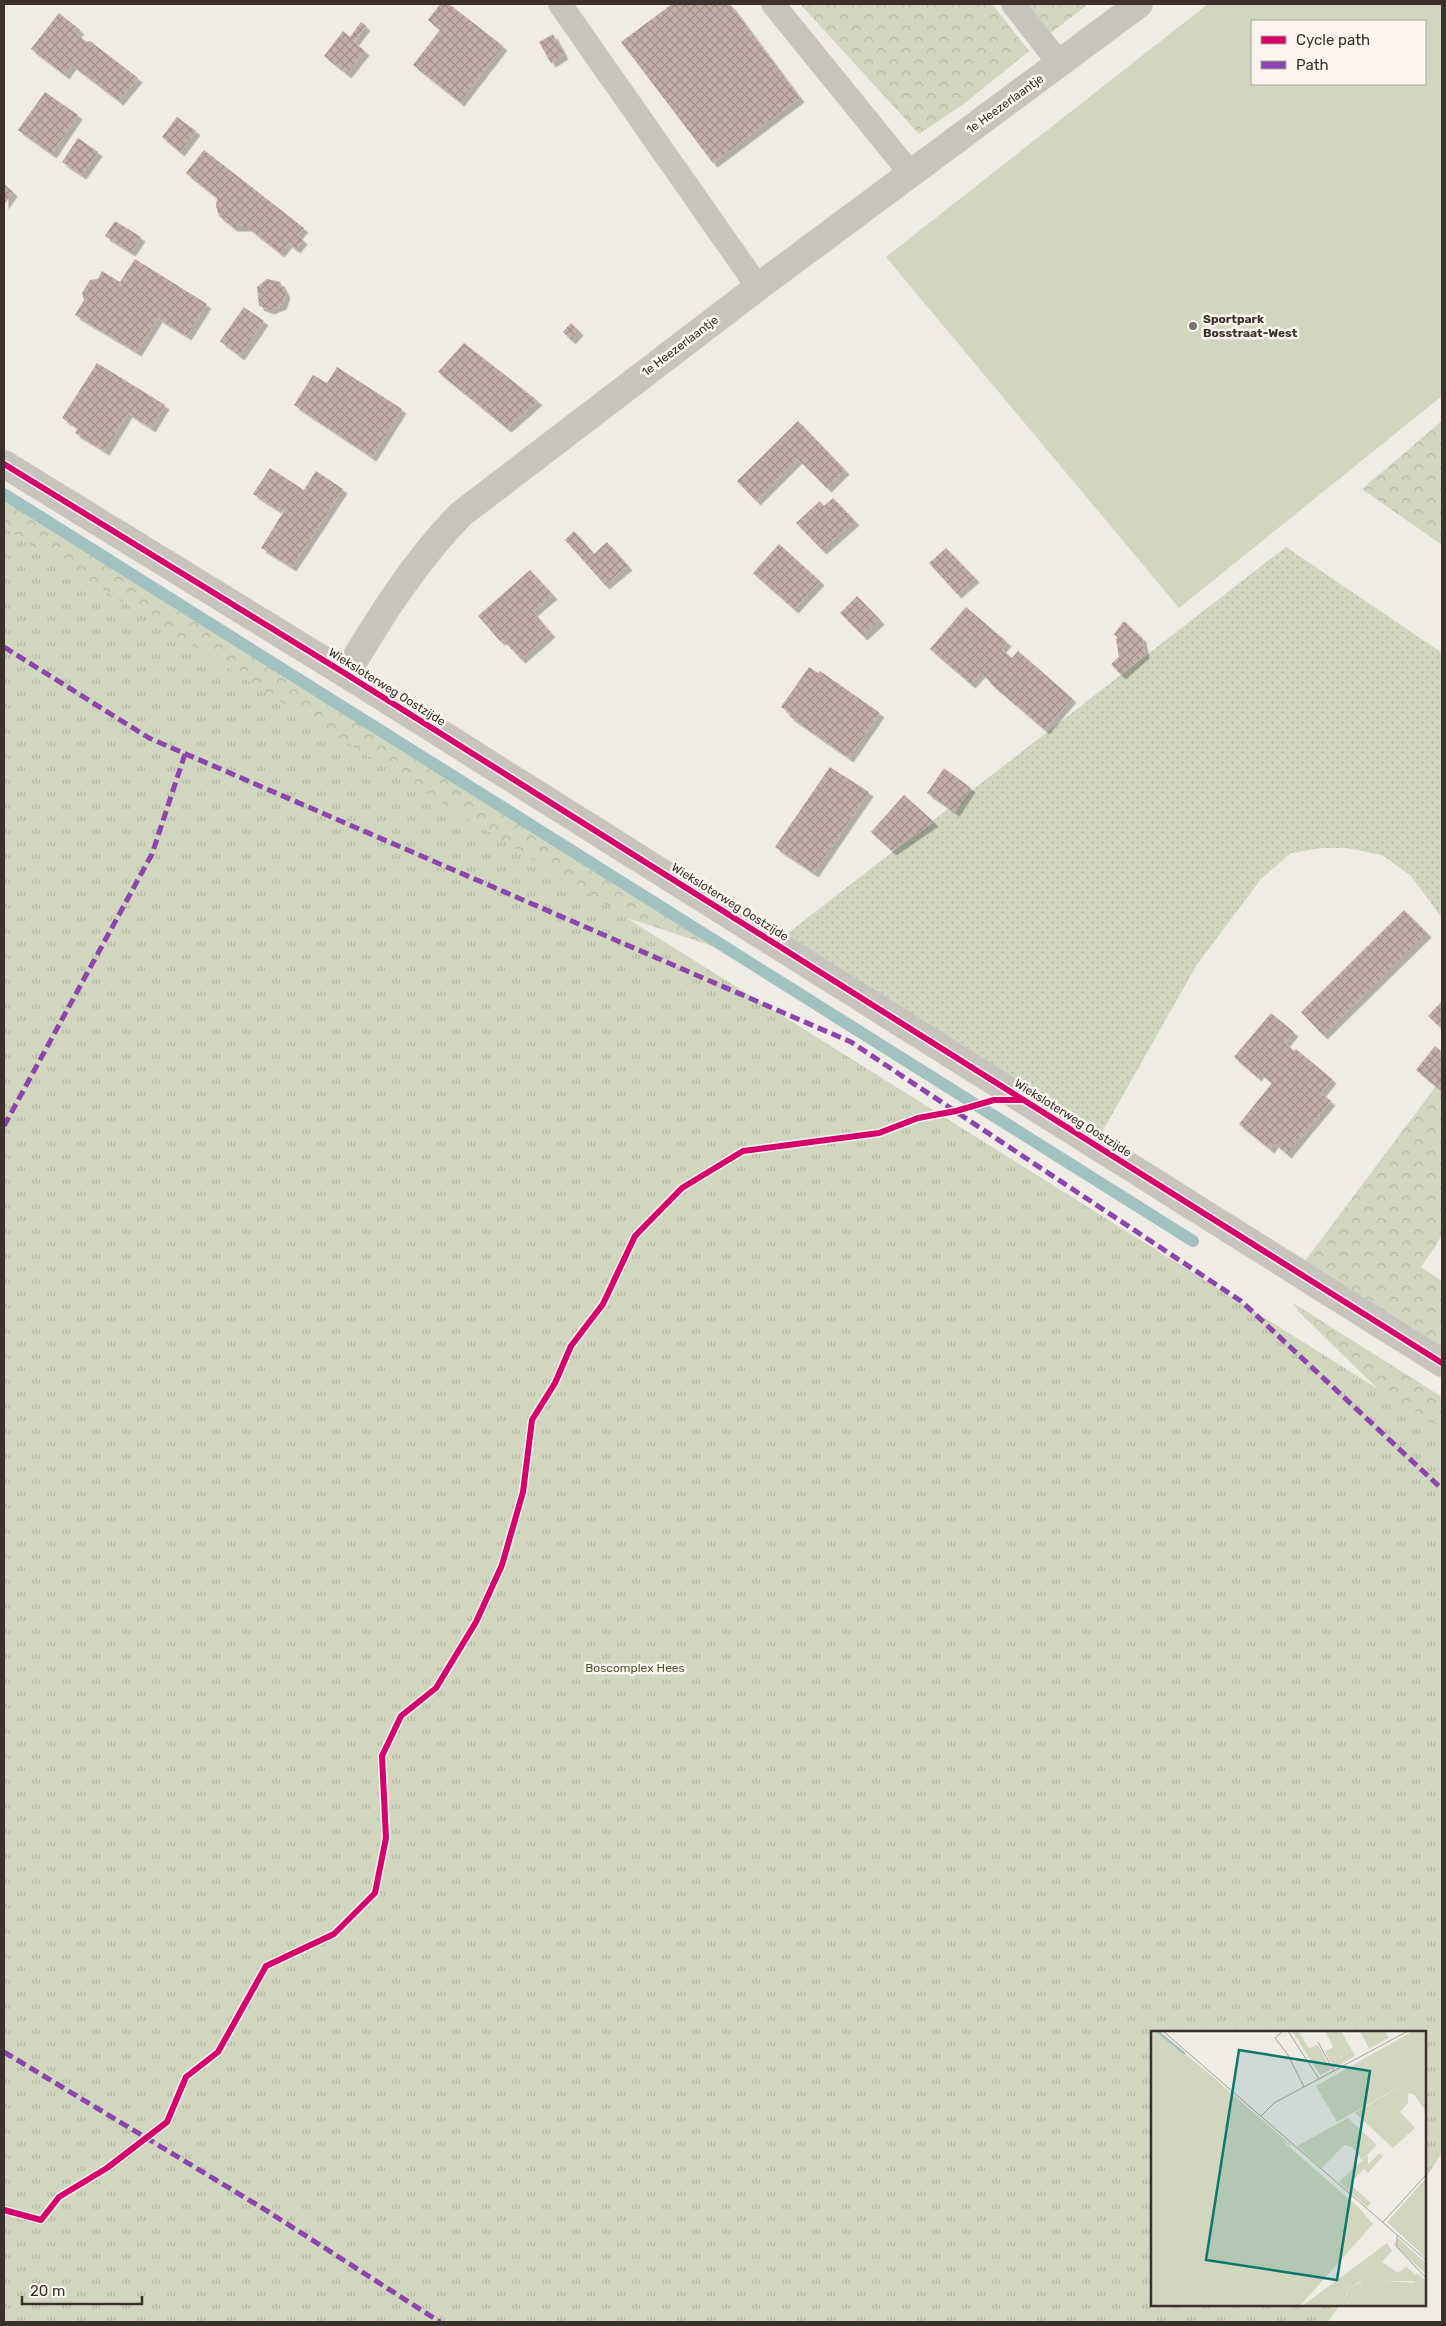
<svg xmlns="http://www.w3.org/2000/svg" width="1446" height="2326" font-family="Rubik,sans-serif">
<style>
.grass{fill:url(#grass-dots)}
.forest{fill:url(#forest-crowns)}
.park{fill:url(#park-tufts)}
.pitch{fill:#d1d6bf;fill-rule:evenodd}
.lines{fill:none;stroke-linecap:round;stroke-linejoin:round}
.stream{stroke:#a1c2c1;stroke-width:12}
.building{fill:url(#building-cross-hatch);filter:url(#shadow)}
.lane{stroke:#c9c3be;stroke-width:24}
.street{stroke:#c9c3be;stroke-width:28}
.quiet{stroke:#8e44ad;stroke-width:5;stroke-dasharray:10 5;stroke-linecap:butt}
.cycleway-casing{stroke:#fbf5ee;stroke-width:9}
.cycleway{stroke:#d6006c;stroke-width:6}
.poi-dot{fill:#7a716c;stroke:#fbf5ee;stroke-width:2}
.labels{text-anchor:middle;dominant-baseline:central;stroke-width:5;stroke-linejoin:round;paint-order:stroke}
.street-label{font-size:12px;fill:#3b302b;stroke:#fbf5ee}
.poi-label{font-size:12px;font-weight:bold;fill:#3b302b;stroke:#fbf5ee;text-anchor:start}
.park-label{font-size:12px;fill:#4a5a2e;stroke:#fbf5ee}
.inset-river{fill:none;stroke:#a1c2c1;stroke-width:2.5}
.inset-road{fill:none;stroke:#a8a09b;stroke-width:1}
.view{fill:#0f766e;fill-opacity:0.15;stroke:#0f766e;stroke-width:2.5}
.inset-edge{fill:none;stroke:#3b302b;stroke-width:2.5}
</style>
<defs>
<pattern id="grass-dots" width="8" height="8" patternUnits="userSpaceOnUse" patternTransform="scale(1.25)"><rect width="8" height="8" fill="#d1d6bf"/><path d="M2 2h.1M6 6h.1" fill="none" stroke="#b4b8a4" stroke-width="1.8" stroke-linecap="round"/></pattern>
<pattern id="forest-crowns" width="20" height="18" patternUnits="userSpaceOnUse" patternTransform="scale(1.25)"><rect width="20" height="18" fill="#d1d6bf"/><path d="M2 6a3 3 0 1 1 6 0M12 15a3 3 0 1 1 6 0" fill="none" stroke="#b4b8a4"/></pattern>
<pattern id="park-tufts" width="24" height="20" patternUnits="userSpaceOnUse" patternTransform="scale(1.25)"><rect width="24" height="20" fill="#d1d6bf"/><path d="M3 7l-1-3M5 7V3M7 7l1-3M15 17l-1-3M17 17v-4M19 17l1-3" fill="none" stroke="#b4b8a4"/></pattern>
<pattern id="building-cross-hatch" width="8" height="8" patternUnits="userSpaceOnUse" patternTransform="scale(1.25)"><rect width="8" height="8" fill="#c3afa7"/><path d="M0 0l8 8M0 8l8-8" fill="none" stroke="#a08f88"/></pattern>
<filter id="shadow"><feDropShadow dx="4.5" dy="4.5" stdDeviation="0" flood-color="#0004"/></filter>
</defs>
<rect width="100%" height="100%" fill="#f0ebe5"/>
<polygon class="grass" points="1286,547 1442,653 1442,918 1411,876 1382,855 1347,848 1321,848 1291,853 1261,879 1196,966 1101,1134 784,936"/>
<g class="forest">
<polygon points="800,4 992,4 1029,51 965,103 919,134"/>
<polygon points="1028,4 1088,4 1051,33"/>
<polygon points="1442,421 1442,545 1362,489"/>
<polygon points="4,495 736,954 637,921 572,905 4,614"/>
<polygon points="1442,1078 1442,1236 1421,1267 1442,1281 1442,1347 1305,1261"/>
<polygon points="1293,1303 1442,1397 1442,1457 1382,1393 1298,1311"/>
</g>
<polygon class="park" points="4,528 1442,1429 1442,2153 1425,2179 1425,2032 1152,2032 1152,2305 1340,2305 1328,2322 4,2322"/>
<path class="pitch" d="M1208,4H1442V396L1179,608L886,257ZM1252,21H1425V84H1252Z"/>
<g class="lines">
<polyline class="stream" points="4,494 1193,1241"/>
</g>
<g class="building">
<polygon points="440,4 449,4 503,46 460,102 413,65 440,30 428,20"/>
<polygon points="672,4 730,4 800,98 713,163 621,42"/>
<polygon points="59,13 80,30 76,34 87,42 90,41 138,78 119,101 72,65 65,75 31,49"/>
<polygon points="361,22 366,26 354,42 365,51 347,74 324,56 343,31 350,37"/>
<polygon points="553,34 564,55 551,63 539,42"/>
<polygon points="45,92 78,115 52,154 18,130"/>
<polygon points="177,117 196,131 180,152 162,137"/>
<polygon points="78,138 98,152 82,175 62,162"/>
<polygon points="204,150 304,228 298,235 303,240 296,249 288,243 280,253 247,227 233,227 219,216 216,206 217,198 186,173"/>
<polygon points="4,184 13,192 4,205"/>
<polygon points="115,221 141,237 131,252 105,236"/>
<polygon points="135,259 207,304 187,336 158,318 137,352 75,315 84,300 82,293 90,280 98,279 102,271 120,282"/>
<polygon points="267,279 280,282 286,294 282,305 270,310 259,306 257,287"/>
<polygon points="244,307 264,321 240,356 220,341"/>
<polygon points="571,323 579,331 571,340 563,332"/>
<polygon points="464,343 538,401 507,428 438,372"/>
<polygon points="97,363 165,405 151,428 128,413 105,451 75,433 78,428 62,418"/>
<polygon points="337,367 402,409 372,457 294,405 313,375 327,383"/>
<polygon points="798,421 845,470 827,488 798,459 756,501 737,481"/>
<polygon points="270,468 304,490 316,471 343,489 292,567 261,548 284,511 278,507 277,509 253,494"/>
<polygon points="833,498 855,521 822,550 796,523 820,501 824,506"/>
<polygon points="574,531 594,554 607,542 628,566 605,585 565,540"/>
<polygon points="779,544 820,581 794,609 753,573"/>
<polygon points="946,548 975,578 957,594 929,563"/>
<polygon points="530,570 553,595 533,612 551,633 521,659 503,640 500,641 478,616"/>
<polygon points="857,596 880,620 863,636 840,613"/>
<polygon points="966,607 1007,642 1001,649 1012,658 1018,651 1072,698 1045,730 990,683 991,682 981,673 971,684 930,649"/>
<polygon points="1124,621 1142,638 1145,654 1121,675 1111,664 1119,657 1116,639 1118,638 1114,634"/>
<polygon points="809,667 818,673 820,671 880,713 849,758 789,716 790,713 781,707"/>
<polygon points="830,767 869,792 814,873 775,847"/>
<polygon points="944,768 971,788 955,812 927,793"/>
<polygon points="904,795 934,822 892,851 871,832"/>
<polygon points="1404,910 1427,933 1323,1035 1301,1012"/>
<polygon points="1442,1001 1442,1029 1428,1016"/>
<polygon points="1271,1013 1294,1032 1285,1043 1294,1051 1296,1049 1332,1079 1321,1093 1331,1101 1287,1154 1274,1143 1270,1149 1239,1124 1272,1083 1260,1073 1257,1077 1234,1057"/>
<polygon points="1435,1046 1442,1052 1442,1091 1416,1070"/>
</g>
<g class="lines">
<g class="lane">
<polyline points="560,4 758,287"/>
<polyline points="773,4 911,174"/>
<polyline points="1013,4 1060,64"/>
</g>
<g class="street">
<polyline points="4,464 346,674 1442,1363"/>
<path d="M346,674C380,617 414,562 461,514L758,287L1139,4"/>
</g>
<g class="quiet">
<polyline points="4,647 149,738 851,1042 1241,1301 1442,1489"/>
<polyline points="4,1126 152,854 185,754"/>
<polyline points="4,2052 264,2209 440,2322"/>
</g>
<defs>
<g id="cycleway">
<polyline points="4,464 346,674 1442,1363"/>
<polyline points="4,2210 41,2220 59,2197 107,2168 167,2122 186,2077 218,2052 266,1966 334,1934 375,1893 386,1838 382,1756 401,1716 436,1688 476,1622 502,1565 523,1492 532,1420 555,1383 571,1346 603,1304 635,1236 682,1188 743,1151 879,1133 918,1118 956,1111 994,1100 1023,1100"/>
</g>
</defs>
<use href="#cycleway" class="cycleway-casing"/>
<use href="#cycleway" class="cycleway"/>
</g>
<circle class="poi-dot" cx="1193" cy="326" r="5"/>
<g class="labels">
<g class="street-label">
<text transform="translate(1005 104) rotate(-36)">1e Heezerlaantje</text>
<text transform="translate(680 346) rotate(-37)">1e Heezerlaantje</text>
<text transform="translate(387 687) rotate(32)">Wieksloterweg Oostzijde</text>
<text transform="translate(730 902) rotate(32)">Wieksloterweg Oostzijde</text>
<text transform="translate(1073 1118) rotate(32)">Wieksloterweg Oostzijde</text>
</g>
<g class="poi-label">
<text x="1203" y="319">Sportpark<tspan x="1203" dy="14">Bosstraat-West</tspan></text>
</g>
<g class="park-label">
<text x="635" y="1668">Boscomplex Hees</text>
</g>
</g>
<g transform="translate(1151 2031)">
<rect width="275" height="275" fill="#f0ebe5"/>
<path d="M174,0H185L197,22L188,27ZM197,87L226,114L211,129L201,116L193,114L171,137L146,115ZM258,244H269L275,250V256L261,250H209L197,259L191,275H186L190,260L203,247L215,244ZM214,254L260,255L267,257L271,260L275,265L272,261L261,275H196L202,261Z" fill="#d1d6bf"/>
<path d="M6,0L55,40L141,115L116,103ZM141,0H147L158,17L167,14L180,38L169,44ZM185,0H190L204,25L183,37L174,20L183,16L189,27L197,22ZM209,0H234L238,7L218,18ZM263,47L275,63V81L263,63L257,62V72L249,81L264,97L242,117L204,82ZM217,124V133L199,153L220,172L216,176L188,151ZM275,147V227L236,191ZM247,207L275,232V243L243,214ZM236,212L241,220L231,231L247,242L255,235L264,244L267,242V246L210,245L193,256L186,275H151Z" fill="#d1d6bf"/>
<path d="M0,0H5L206,175L222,193L149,275H0Z" fill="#d1d6bf"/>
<path d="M262,0H275V65L263,47L186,91L165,55ZM228,122L232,125L217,142L213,138ZM275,154V223L240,192ZM213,249L268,252L275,256V275H261L263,274V259H270L264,256L260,255V260H215L214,254L202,261L196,274L214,275H191L198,258Z" fill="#d1d6bf"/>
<path class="inset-river" d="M6,0L34,23"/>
<path class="inset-road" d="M12,0L275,229M132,0L124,7L137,24L153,56M137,0L168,48M167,11L183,40M110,85L123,72L257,0M232,191L275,144M246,204V216L275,247"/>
<path class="view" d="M88,19L219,40L186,249L55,229Z"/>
<rect width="275" height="275" class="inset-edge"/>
</g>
<rect width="1446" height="2326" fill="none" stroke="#3b302b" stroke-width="10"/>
<rect x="1251" y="20" width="175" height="65" fill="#fbf5ee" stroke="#aea6a0"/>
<rect x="1261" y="36" width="25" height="8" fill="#d6006c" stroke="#aea6a0"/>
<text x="1296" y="45" font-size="15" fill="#3b302b">Cycle path</text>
<rect x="1261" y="61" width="25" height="8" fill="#8e44ad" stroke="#aea6a0"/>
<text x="1296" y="70" font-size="15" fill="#3b302b">Path</text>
<path d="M22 2296v8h120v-8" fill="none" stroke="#3b302b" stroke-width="2.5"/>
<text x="30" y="2296" font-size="15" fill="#3b302b" stroke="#fbf5ee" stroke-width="4" paint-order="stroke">20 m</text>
</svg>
